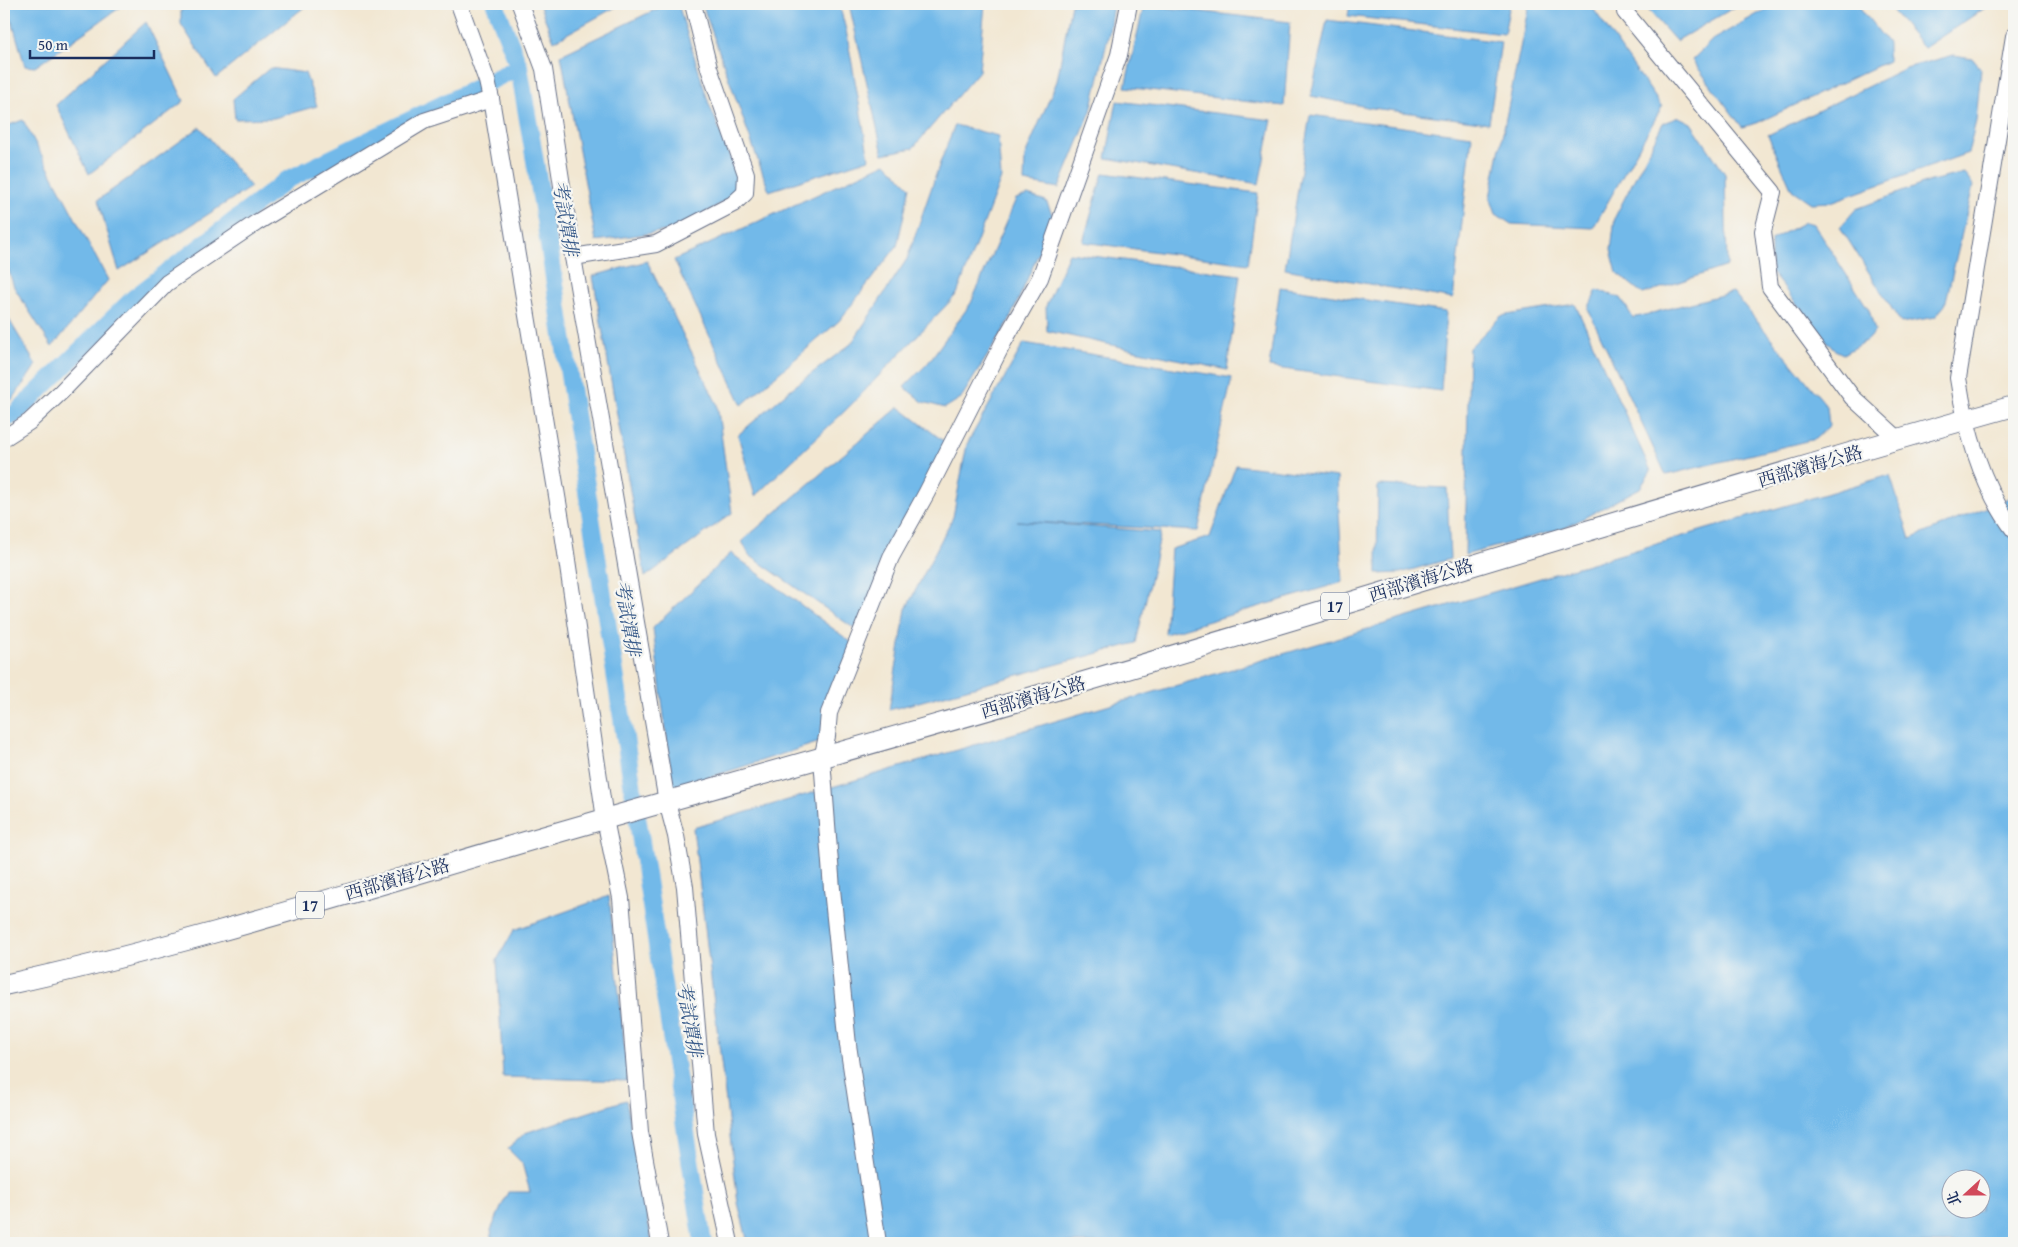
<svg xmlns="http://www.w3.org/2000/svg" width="2018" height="1247" font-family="'Gentium Book Plus','Noto Serif TC',serif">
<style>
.water{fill:#72b9e9;stroke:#4674a4;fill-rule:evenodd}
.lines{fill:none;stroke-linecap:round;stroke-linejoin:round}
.canal{stroke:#72b9e9;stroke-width:18}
.minor-casing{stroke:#666f87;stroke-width:18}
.major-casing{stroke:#666f87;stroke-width:22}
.minor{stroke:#fff;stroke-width:16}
.major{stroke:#fff;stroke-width:20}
.labels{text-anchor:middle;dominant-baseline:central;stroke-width:4.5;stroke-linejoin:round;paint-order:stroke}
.shield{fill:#f6f6f2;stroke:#5d6b8a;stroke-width:1}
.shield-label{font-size:16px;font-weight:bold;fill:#1b2f5e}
.street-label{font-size:18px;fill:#1b2f5e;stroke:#f6f6f2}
.water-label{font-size:19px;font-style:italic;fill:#355888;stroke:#f6f6f2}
</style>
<rect width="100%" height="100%" fill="#f6f6f2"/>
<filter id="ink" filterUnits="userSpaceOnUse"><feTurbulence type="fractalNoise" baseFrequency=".02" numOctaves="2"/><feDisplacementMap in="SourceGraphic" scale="10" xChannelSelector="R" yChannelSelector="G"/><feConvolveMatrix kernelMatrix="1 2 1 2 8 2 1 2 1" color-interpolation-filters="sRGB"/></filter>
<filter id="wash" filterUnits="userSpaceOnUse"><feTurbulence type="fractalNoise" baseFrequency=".0096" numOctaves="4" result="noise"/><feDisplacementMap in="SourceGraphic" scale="20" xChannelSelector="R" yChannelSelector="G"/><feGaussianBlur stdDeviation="1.12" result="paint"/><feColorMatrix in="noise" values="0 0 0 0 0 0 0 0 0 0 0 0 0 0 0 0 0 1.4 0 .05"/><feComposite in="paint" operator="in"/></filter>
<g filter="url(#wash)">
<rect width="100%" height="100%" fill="#f2e7d2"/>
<g class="water">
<polygon points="7,4 125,4 35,67 25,66"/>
<polygon points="188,4 308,4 216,78 181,24 181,10"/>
<polygon points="539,4 621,4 554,41"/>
<polygon points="667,4 678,4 709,104 744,189 680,229 596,241 561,55"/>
<polygon points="702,4 839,4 846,30 869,159 769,191"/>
<polygon points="849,4 985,4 979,71 913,148 883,154"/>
<polygon points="1071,4 1113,4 1109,33 1091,111 1059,188 1024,182 1025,156 1057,81"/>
<polygon points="1350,4 1510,4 1504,34 1348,16"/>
<polygon points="1529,4 1590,4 1662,107 1593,228 1511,224 1496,214 1490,197"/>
<polygon points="1643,4 1740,4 1676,41"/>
<polygon points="1775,4 1857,4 1888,43 1888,61 1757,123 1742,127 1692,60 1712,40"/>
<polygon points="1887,4 1991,4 1924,48"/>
<polygon points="1144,5 1290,22 1284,106 1125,87"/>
<polygon points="1327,20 1501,42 1489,123 1372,108 1311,96"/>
<polygon points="146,22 184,101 89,174 56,105"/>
<polygon points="1954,55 1972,58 1981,69 1976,121 1968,153 1831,202 1811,203 1792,190 1768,135 1906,68"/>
<polygon points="270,68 305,73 317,106 274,118 235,119 233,99"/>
<polygon points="1117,101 1272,120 1259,184 1106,158"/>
<polygon points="1310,115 1472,136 1453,299 1285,269"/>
<polygon points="1679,117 1691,123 1725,174 1727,266 1643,294 1617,273 1611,250 1615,217 1663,123"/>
<polygon points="23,120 108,280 52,347 14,287 4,256 4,127"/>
<polygon points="955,125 998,136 1001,178 957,294 849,407 755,496 738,435 791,389 851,344 907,259 940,163"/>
<polygon points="200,127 251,187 119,271 98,200"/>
<polygon points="886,163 910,187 897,246 839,321 742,405 674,260"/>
<polygon points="1103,173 1258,193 1248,264 1083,242"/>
<polygon points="1964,173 1973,186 1945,305 1935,317 1901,323 1840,227 1856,209 1931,181"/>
<polygon points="1028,195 1046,201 1054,218 1009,321 961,398 945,408 923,402 904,387 928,363 971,303 1016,199"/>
<polygon points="1805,222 1814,224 1869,310 1875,331 1867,340 1843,354 1833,349 1771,272 1771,240"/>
<polygon points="1069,253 1240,275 1227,370 1047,331 1046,306"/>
<polygon points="647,261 717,404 732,513 645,577 593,276"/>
<polygon points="1280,287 1446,312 1441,391 1269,367"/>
<polygon points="1597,290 1621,298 1633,318 1733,292 1827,406 1829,426 1815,439 1666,475 1588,309"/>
<polygon points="1575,304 1651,471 1640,488 1565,528 1465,555 1469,348 1501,316"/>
<polygon points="4,311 36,365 13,399 4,402"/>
<polygon points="1024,343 1232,378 1198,531 1017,521 1161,532 1136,643 889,710 906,609 953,517 967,444"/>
<polygon points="899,407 950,446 855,629 749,555 742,541"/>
<polygon points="1236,465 1337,477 1343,582 1165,634 1171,549 1210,537"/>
<path d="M1890,475L1910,539L2014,496V1243H748L738,1203L693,828ZM1950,1180H1980V1210H1950Z"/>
<polygon points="1378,485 1447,488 1450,559 1400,573 1377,574"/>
<polygon points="731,553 855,645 820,742 673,789 653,628"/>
<polygon points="609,896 628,1081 503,1077 497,960 514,930"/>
<polygon points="626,1100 652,1243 493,1243 491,1230 508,1192 530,1192 522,1163 508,1149 525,1133"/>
</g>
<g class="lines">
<g class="canal">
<polyline points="495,4 519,67 546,226 703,1243"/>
<polyline points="4,419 14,415 134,298 287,180 519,67"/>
</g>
</g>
</g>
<g filter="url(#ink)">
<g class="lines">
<defs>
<g id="minor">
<polyline points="459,4 487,81 491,99 562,526 605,819 621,898 640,1132 660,1243"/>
<polyline points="520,4 544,69 573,257 667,802 676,836 685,887 706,1134 730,1243"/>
<polyline points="1625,12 1773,192 1763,231 1770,287 1852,397 1899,440"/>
<path d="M2014,36L1958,378C1966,431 1981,486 2014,530"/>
<polyline points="573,257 656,244 733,204 745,193 746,174 709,68 693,4"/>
<polyline points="4,438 29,422 61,392 167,283 256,223 424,121 491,99"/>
<polyline points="878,1243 848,1045 832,889 822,759 827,736 829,713 891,557 926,494 1004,341 1040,278 1119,55 1129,4"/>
</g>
<path id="major" d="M4,985C206,941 403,876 601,820C767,773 932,727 1097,678C1403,588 1707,492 2014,406"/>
</defs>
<use href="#minor" class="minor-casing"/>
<use href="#major" class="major-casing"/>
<use href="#minor" class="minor"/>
<use href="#major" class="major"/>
</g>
</g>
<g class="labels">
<g class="shield">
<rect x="1321" y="592.5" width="28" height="27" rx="4"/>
<rect x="296" y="891.5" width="28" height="27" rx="4"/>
</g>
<g class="shield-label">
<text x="1335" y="606">17</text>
<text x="310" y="905">17</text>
</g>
<g class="street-label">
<text transform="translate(1810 466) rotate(-16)">西部濱海公路</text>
<text transform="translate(1421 580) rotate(-17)">西部濱海公路</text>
<text transform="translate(1033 697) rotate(-16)">西部濱海公路</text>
<text transform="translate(397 879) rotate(-16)">西部濱海公路</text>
</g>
<g class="water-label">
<text transform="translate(566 218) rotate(81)">考試潭排</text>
<text transform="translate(628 618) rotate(81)">考試潭排</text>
<text transform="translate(690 1019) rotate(81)">考試潭排</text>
</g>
</g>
<rect width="2018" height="1247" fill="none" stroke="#f6f6f2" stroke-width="20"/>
<g transform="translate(1966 1194) rotate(249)"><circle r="24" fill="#f6f6f2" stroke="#9ea6b7"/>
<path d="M0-4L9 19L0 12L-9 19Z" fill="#d1495b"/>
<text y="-8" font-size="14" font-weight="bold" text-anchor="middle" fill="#1b2f5e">北</text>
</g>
<path d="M30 50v8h124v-8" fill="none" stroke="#1b2f5e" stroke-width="2.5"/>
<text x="38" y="50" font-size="15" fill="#1b2f5e" stroke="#f6f6f2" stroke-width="4" paint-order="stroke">50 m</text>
</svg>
